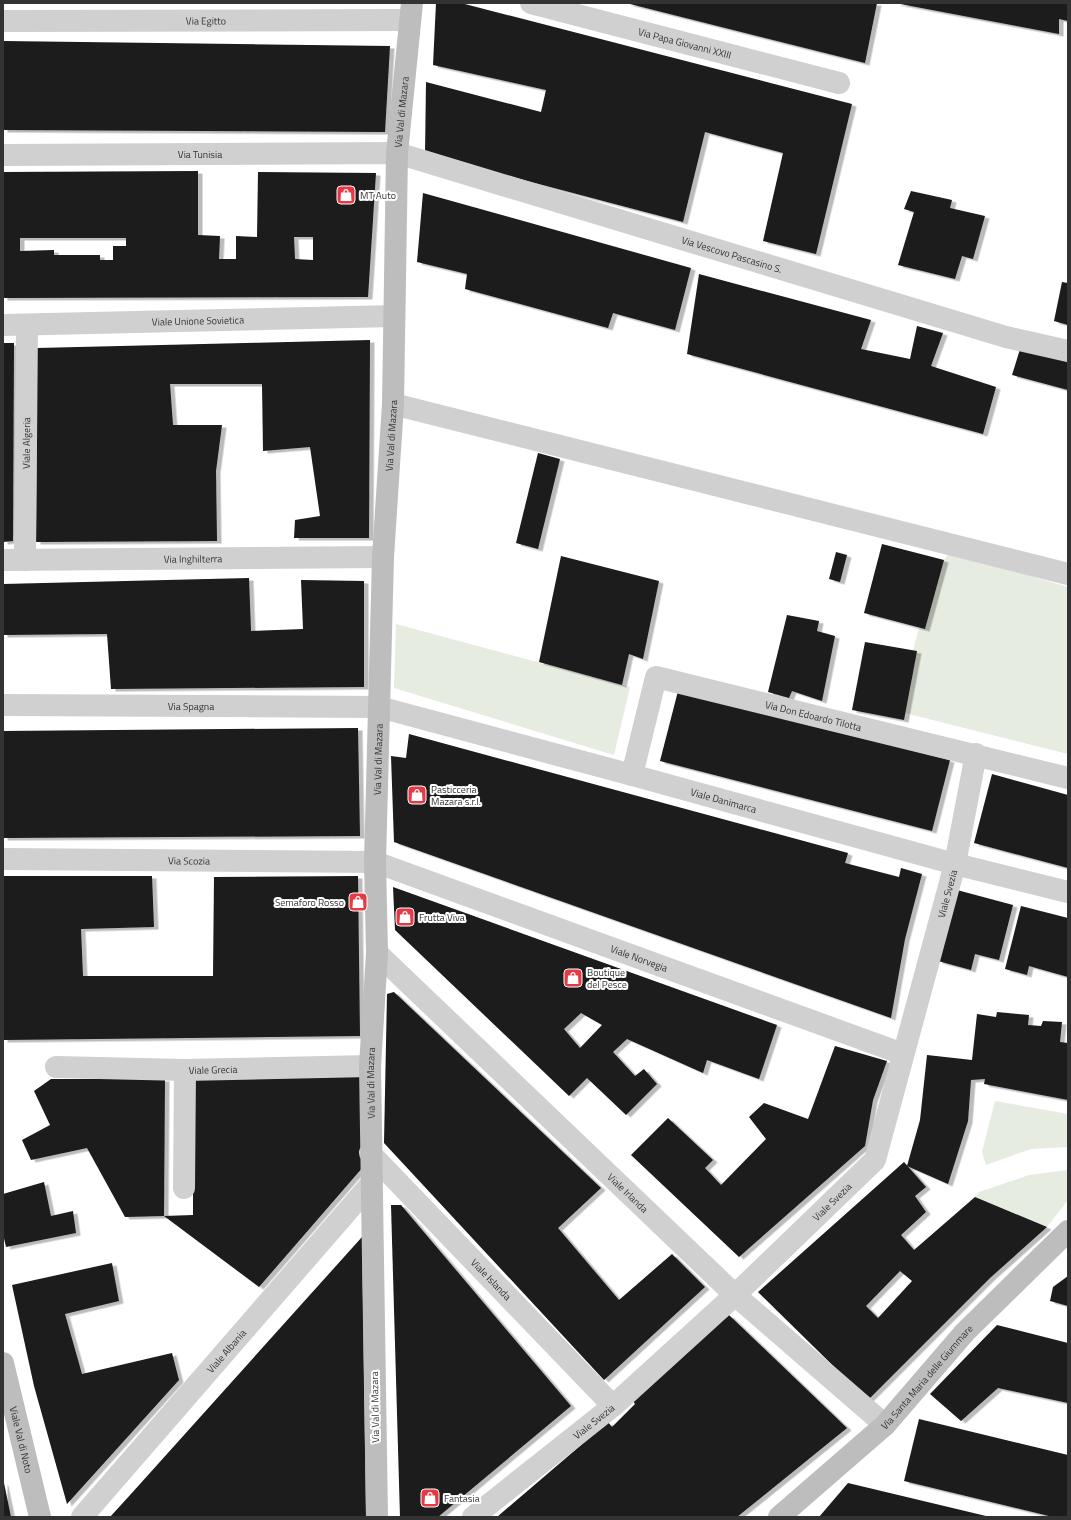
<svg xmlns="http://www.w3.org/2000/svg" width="1071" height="1520" font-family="'Titillium Web',sans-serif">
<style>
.green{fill:#e6ecdf}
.building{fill:#1a1a1a;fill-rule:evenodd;filter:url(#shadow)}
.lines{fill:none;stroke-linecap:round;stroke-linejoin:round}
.street{stroke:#d0d0d0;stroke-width:22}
.secondary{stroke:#bdbdbd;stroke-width:22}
.labels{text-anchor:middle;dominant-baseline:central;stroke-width:4;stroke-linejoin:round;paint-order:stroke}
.street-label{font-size:10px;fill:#333;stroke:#fff}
.poi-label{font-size:10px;fill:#333;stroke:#fff;text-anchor:start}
</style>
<defs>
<filter id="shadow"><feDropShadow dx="4.5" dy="2.5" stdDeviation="0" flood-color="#0004"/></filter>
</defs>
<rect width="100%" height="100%" fill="#fff"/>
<g class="green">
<polygon points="950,552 1068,587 1068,754 905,713 913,651 919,628 925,629 944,560"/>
<polygon points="396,624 630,687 614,755 394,688"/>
<polygon points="995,1101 1068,1114 1068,1147 1031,1149 986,1165 982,1152"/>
<polygon points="1068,1170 1068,1200 1047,1227 975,1197 979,1192 1029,1175"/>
</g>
<g class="building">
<polygon points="436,3 461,3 852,104 816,254 763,241 783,153 705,132 683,222 425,154 426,82 541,112 546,90 433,65"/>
<polygon points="626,3 877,3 865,63"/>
<polygon points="895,3 1068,3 1068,21 1059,19 1059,34"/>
<polygon points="3,41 390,46 385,132 3,130"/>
<path d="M198,171V235L220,236L219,259H236V236L257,237L258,172L376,173L368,297L3,298V172ZM294,237H313V260L295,259ZM20,238H126V246H113V260H100V255H54V250L20,251Z"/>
<polygon points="911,191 952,200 950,208 985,216 973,259 962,256 955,279 898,265 914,212 904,209"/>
<polygon points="423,193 691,268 675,330 613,313 608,328 465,289 467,274 417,262"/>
<polygon points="699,274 871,320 861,349 910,359 917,326 943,333 931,366 996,387 983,434 687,354"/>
<polygon points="1062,282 1068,283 1068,325 1054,321"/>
<polygon points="370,340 369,538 294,538 295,520 320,516 310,447 263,451 262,384 170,384 173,425 222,425 216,471 217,541 36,542 37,348"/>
<polygon points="3,343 14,343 13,541 3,542"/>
<polygon points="1021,346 1068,359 1068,390 1012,375"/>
<polygon points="538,453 560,459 538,549 516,543"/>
<polygon points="882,544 944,560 925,629 864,613"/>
<polygon points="836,552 847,555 840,582 829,579"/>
<polygon points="561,556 659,581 643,659 629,654 622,685 539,662"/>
<polygon points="249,578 251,631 303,629 301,580 364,581 364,687 111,689 107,634 3,635 3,584"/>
<polygon points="787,615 819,621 817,631 835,636 822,701 792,691 789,698 768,692"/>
<polygon points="865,642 917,651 904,720 852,710"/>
<polygon points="678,691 950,760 932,831 660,761"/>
<polygon points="358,728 360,836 3,838 3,731"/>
<polygon points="409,734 848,853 845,863 899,877 901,868 922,874 905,939 891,1018 394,842 391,756 406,758"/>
<polygon points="992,774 1068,795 1068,868 974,843"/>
<polygon points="3,876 152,876 154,927 81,929 83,976 213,976 214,877 358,876 360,1036 3,1040"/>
<path d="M393,887L777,1025L759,1079L707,1060L703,1073L627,1039L613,1052L635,1076L644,1069L657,1084L626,1115L587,1078L569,1096L395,930ZM581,1013L602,1025L580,1048L564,1029Z"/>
<polygon points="957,890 1013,905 999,960 975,954 971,970 938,961"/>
<polygon points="1021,906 1068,918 1068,977 1029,966 1027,975 1005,969"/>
<polygon points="394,992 601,1188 558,1228 619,1300 672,1254 705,1287 604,1380 384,1143 387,994"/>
<polygon points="997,1012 1029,1015 1028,1025 1041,1026 1043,1021 1062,1022 1060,1042 1068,1043 1068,1100 984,1084 985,1079 971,1080 968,1121 948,1184 907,1166 920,1120 927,1055 972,1060 977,1014 996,1017"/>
<polygon points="835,1046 887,1061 873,1100 865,1146 739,1257 631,1155 668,1118 713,1160 705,1168 721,1185 766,1139 749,1117 764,1103 808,1119"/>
<polygon points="361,1076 363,1167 259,1287 164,1216 193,1215 193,1079"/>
<polygon points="51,1079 165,1079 164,1216 125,1217 87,1148 31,1160 22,1140 50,1125 34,1091"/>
<path d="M904,1162L926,1187L915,1196L926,1212L901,1235L914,1250L975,1197L1047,1227L990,1278L868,1400L758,1292ZM900,1271L912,1281L878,1318L866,1306Z"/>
<polygon points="44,1182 51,1216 73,1211 76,1233 6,1247 3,1234 3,1194"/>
<polygon points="391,1205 401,1205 571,1406 438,1517 400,1517"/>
<polygon points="362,1237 366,1517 110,1517 131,1494"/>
<polygon points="112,1263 119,1301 65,1314 82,1374 172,1353 179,1380 67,1504 34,1386 12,1285"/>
<polygon points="1068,1276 1068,1306 1050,1301 1053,1287"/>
<polygon points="729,1315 847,1428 737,1517 497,1517 608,1422 612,1427 635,1404 631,1398"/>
<polygon points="997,1325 1068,1343 1068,1403 998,1388 961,1421 930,1394"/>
<polygon points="919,1419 1068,1455 1068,1517 1053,1517 904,1481"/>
<polygon points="3,1483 4,1483 11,1517 3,1517"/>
<polygon points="848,1483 986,1516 986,1517 819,1517"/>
</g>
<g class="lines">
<g class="street">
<path id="s1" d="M531,3L839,83"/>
<path id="s2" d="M3,21L410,20"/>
<path id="s3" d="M3,155L397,153L1006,337L1068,351"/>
<path id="s4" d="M3,325L394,316"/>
<polyline points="393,404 1068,574"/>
<path id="s5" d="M3,560L383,557"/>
<path id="s6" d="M25,560L27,326"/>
<path id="s7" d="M3,705L379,707L632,775L955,864L1068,892"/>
<path id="s8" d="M632,775L656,677L1068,778"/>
<path id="s9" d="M3,859L375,862L903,1054"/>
<path id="s10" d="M377,953L735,1295L885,1425"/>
<path id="s11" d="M56,1067L185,1070L370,1066"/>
<path id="s12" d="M370,1153L613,1406"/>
<polyline points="184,1188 185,1070"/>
<path id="s13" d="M82,1517L371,1184"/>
<path id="s14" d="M473,1517L613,1406L735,1295L875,1160L955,864L976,754"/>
</g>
<g class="secondary">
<path id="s15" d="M3,1363L40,1517"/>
<path id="s16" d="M377,1517L370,1066L377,953L375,862L383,557L393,404L397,153L412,3"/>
<path id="s17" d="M779,1517L885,1425L965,1332L1068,1231"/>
</g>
</g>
<defs>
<symbol id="shop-square" viewBox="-11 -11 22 22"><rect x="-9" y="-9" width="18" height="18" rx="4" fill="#e63946" stroke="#fff"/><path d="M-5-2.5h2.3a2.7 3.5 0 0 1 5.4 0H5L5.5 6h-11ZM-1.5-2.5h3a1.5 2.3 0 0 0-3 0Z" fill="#fff"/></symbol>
</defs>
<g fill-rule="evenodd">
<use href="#shop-square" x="335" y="184" width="22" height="22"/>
<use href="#shop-square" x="406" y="784" width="22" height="22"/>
<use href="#shop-square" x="347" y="891" width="22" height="22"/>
<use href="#shop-square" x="394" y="906" width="22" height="22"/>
<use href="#shop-square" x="562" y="967" width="22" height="22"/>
<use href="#shop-square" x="419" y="1487" width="22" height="22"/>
</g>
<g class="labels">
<g class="street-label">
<text stroke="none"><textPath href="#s2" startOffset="203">Via Egitto</textPath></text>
<text stroke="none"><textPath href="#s1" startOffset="159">Via Papa Giovanni XXIII</textPath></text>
<text stroke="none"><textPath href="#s16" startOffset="1406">Via Val di Mazara</textPath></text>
<text stroke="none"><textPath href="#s3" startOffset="197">Via Tunisia</textPath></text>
<text stroke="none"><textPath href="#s3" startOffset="744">Via Vescovo Pascasino S.</textPath></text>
<text stroke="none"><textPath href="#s4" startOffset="195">Viale Unione Sovietica</textPath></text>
<text stroke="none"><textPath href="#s16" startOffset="1082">Via Val di Mazara</textPath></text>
<text stroke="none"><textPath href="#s6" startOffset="117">Viale Algeria</textPath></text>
<text stroke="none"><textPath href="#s5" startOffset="190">Via Inghilterra</textPath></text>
<text stroke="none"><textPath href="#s7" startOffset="188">Via Spagna</textPath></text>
<text stroke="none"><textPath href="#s8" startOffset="263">Via Don Edoardo Tilotta</textPath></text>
<text stroke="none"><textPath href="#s16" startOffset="758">Via Val di Mazara</textPath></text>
<text stroke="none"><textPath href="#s7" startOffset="733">Viale Danimarca</textPath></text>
<text stroke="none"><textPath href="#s9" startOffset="186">Via Scozia</textPath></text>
<text stroke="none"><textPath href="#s14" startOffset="814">Viale Svezia</textPath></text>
<text stroke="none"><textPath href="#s9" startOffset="653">Viale Norvegia</textPath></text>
<text stroke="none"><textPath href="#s11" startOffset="157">Viale Grecia</textPath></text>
<text stroke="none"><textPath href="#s16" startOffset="434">Via Val di Mazara</textPath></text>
<text stroke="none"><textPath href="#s10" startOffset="347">Viale Irlanda</textPath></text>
<text stroke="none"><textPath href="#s14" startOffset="478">Viale Svezia</textPath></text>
<text stroke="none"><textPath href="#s12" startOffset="175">Viale Islanda</textPath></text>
<text stroke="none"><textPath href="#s13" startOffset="220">Viale Albania</textPath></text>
<text stroke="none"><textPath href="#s17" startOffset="204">Via Santa Maria delle Giummare</textPath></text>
<text transform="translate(375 1407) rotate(-91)">Via Val di Mazara</text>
<text stroke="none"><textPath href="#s14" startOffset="154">Viale Svezia</textPath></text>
<text stroke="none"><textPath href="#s15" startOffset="79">Viale Val di Noto</textPath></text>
</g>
<g class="poi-label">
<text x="360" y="195">MT Auto</text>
<text x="431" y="789">Pasticceria<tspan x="431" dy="12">Mazara s.r.l.</tspan></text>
<text x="344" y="902" text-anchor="end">Semaforo Rosso</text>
<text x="419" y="917">Frutta Viva</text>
<text x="587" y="972">Boutique<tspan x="587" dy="12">del Pesce</tspan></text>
<text x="444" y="1498">Fantasia</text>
</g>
</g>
<rect width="1071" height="1520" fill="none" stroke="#333333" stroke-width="8"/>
</svg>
